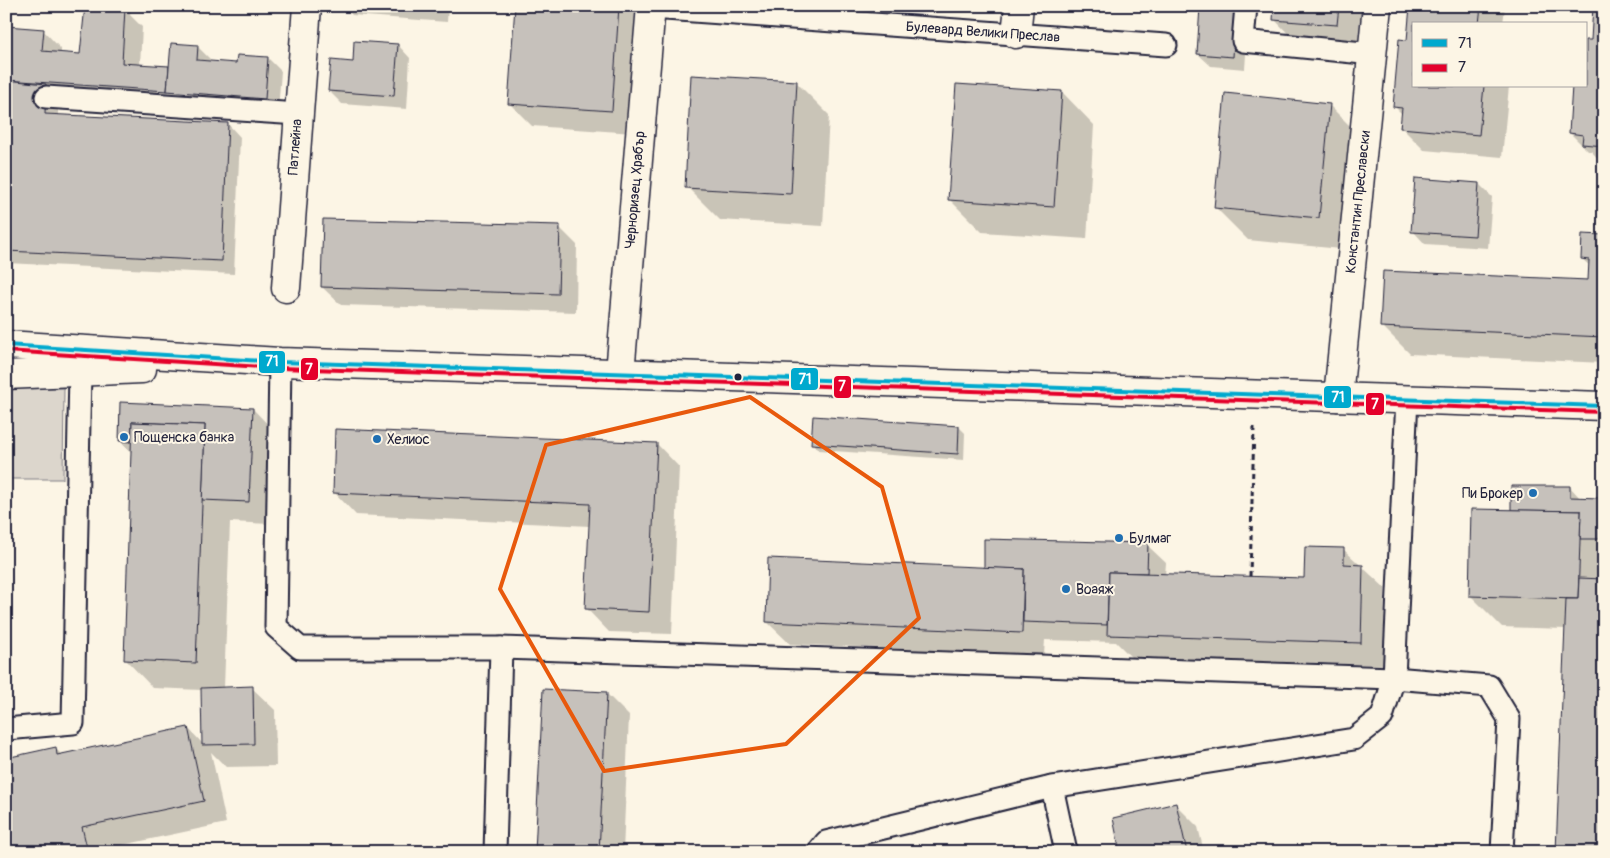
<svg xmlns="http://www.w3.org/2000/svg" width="1610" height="858" font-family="Pangolin,sans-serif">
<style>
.green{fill:#dcd6cc;stroke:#7f7c84}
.shadow{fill:#0003}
.building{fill:#c6c1bb;stroke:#22223b}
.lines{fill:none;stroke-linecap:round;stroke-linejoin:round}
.service-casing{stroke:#22223b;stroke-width:25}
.minor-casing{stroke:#22223b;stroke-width:31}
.secondary-casing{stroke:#22223b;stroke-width:31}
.path{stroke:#22223b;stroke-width:3;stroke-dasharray:5 4;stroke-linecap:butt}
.service{stroke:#fcf5e5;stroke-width:21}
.minor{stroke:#fcf5e5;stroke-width:28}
.secondary{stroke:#fcf5e5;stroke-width:28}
.bus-1-casing{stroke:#fcf5e5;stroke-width:8}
.bus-2-casing{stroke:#fcf5e5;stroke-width:8}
.bus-1{stroke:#00a9ce;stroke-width:4}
.bus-2{stroke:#e4002b;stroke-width:4}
.marked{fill:none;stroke:#e8590c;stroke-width:4;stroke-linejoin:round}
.bus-dot{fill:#22223b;stroke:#fcf5e5;stroke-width:2}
.poi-dot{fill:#1f6fb2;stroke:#fcf5e5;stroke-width:2}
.labels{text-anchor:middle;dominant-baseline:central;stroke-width:4;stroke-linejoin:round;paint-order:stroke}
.street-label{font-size:14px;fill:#22223b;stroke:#fcf5e5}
.poi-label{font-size:14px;fill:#22223b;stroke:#fcf5e5;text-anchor:start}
.line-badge{stroke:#fcf5e5;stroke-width:2}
.badge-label{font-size:14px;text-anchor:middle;font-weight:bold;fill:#fff}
</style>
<rect width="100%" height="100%" fill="#fcf5e5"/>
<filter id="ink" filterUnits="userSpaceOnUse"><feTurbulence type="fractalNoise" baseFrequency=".02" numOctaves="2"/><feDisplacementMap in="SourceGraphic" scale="10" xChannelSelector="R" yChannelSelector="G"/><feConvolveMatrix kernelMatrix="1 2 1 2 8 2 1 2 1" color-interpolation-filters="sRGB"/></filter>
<g filter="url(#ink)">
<polygon class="green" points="6,388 64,388 63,479 6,479"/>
<g class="shadow">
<polygon points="51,6 82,6 82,8"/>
<polygon points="86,6 131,6 130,15 142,27 140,65 170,68 197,46 210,59 210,62 237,64 238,56 268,58 281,71 278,111 58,101 58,116 228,124 240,137 234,274 6,263 6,28 43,30 61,49 61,54 82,55"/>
<polygon points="344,6 448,6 447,22 352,15"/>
<polygon points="517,6 643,6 634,133 532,126 510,104"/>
<polygon points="1275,6 1369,6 1365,53 1302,48 1274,19"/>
<polygon points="1409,6 1505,6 1503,24 1414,24 1414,86 1509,86 1502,157 1424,150 1401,127 1402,114 1394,106 1408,41 1411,9"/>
<polygon points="1604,7 1604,162 1601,162 1591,151 1588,151 1570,133 1586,86 1592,42"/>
<polygon points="1249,10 1245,69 1211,66 1198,54"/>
<polygon points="398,45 410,58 407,109 342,104 329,91 354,63"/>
<polygon points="797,83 829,115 823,226 720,220 687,187"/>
<polygon points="1062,92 1094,125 1087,239 982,232 949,199"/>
<polygon points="1329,105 1362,138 1351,250 1248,240 1215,207"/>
<polygon points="1479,184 1492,197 1488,248 1425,244 1413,231"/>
<polygon points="559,227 577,245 576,312 341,305 322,287"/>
<polygon points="1604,236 1604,363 1410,354 1382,326 1589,282 1590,266 1582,259"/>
<polygon points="121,404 253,409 275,432 271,524 230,522 224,688 252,688 275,710 276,766 226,767 211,752 226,823 104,849 105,852 13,852 11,845 6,840 6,759 55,748 62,755 188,728 203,744 202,690 153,688 125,659 132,453 120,441"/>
<polygon points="959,427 965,433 964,460 819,450 813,444"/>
<polygon points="657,444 679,467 672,634 609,632 587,609 590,526 356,515 334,492"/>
<polygon points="1570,487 1581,499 1599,499 1604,503 1604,852 1566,629 1502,627 1470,595 1512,511"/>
<polygon points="1147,545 1166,563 1165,575 1305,579 1343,549 1385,588 1383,665 1131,657 1116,642 1045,640 1044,655 790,644 767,622 985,568"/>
<polygon points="606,693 629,716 623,852 537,852"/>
<polygon points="1176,805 1198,827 1204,852 1122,852"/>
</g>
<g class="building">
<polygon points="85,6 125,8 122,63 169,66 167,91 6,80 6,26 44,29 42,51 80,54"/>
<polygon points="515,6 619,6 612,111 508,104"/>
<polygon points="1200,6 1236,6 1233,57 1197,54"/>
<polygon points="1274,6 1339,6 1337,25 1273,20"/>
<polygon points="1410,6 1481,6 1479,24 1414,24 1414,86 1484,86 1479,135 1400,128 1402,108 1393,107 1399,39 1407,40"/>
<polygon points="1593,6 1604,6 1604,146 1582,144 1583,135 1569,133 1572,86 1586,86 1586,40 1591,40"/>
<polygon points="354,41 398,44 394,96 328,91 331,60 353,62"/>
<polygon points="171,43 198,45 197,60 236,63 237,55 268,57 265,99 167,91"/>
<polygon points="691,75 797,81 791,194 685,188"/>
<polygon points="6,80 46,84 45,114 228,123 222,261 6,251"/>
<polygon points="956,84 1062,91 1054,207 948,200"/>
<polygon points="1225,93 1330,104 1319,218 1214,208"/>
<polygon points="1415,178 1479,183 1475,236 1411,232"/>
<polygon points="323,219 560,225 558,294 321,287"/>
<polygon points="1582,234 1604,235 1604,337 1380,327 1383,271 1588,280 1589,260 1581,259"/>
<polygon points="120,402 253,408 249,502 202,500 205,425 132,422 131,442 119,441"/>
<polygon points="813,416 959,426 958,454 811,444"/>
<polygon points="132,422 205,425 196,663 124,660"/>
<polygon points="335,429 657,443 649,612 585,609 590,504 333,493"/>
<polygon points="1511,486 1570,486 1570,497 1600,498 1599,539 1580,539 1581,511 1511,510"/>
<polygon points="1471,509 1581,511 1578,599 1469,596"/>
<polygon points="984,539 1148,543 1147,573 1109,572 1107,625 1023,622 1024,569 984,568"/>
<polygon points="1305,547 1344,548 1344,564 1363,565 1361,643 1107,635 1109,572 1304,578"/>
<polygon points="768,558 1024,569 1022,633 766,622"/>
<polygon points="1579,578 1604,579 1604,852 1556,852 1566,599 1578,599"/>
<polygon points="253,686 254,744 202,745 201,688"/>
<polygon points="543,689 607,692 599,852 535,852"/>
<polygon points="188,727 204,801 82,827 88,852 11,852 6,834 6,758 56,747 57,755"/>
<polygon points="1176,803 1187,852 1120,852 1113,818"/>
</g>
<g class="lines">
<defs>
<g id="service">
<polyline points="1246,6 1243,41 1373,54"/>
<polyline points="651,8 1166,45"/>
<polyline points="46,97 298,114"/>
<polyline points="280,362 276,627 300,648 501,648 1394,678 1407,398"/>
<polyline points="6,729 73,723 80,372"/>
<polyline points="1052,787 1066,852"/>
<polyline points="495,852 501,648"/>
<polyline points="818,852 826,842 1052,787 1354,739 1382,717 1394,678 1489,686 1509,719 1502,852"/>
</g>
<g id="minor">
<polyline points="1016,34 1019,6"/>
<polyline points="286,288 307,6"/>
<polyline points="620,373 651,6"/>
<polyline points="1338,397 1377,6"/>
</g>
<g id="secondary">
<polyline points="6,345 280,362 1604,406"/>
<polyline points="6,375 142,369"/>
</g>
</defs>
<use href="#service" class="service-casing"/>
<use href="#minor" class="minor-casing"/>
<use href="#secondary" class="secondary-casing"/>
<polyline class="path" points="1250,576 1254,427"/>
<use href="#service" class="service"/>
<use href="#minor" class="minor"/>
<use href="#secondary" class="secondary"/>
<defs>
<polyline id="bus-1" points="6,345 280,362 1604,406"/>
<polyline id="bus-2" points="6,351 280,368 1604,412"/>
</defs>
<use href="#bus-1" class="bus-1-casing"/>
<use href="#bus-2" class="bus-2-casing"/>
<use href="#bus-1" class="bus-1"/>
<use href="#bus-2" class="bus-2"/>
</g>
</g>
<path class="marked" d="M750,397L882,487L919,618L786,744L604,771L500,589L546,445Z"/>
<circle class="bus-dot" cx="738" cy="377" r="4.5"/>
<g class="poi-dot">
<circle cx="124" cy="437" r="5"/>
<circle cx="377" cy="439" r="5"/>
<circle cx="1533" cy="493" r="5"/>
<circle cx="1119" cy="538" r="5"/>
<circle cx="1066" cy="589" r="5"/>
</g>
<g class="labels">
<g class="street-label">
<text transform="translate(983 32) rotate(4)">Булевард Велики Преслав</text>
<text transform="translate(295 147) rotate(-86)">Патлейна</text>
<text transform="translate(635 190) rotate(-85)">Черноризец Храбър</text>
<text transform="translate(1358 202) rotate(-84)">Константин Преславски</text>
</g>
<g class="poi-label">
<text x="134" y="437">Пощенска банка</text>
<text x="387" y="439">Хелиос</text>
<text x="1523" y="493" text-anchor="end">Пи Брокер</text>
<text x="1129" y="538">Булмаг</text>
<text x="1076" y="589">Воаяж</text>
</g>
</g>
<g class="line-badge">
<rect x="258" y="350" width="28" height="24" rx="5" fill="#00a9ce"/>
<rect x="300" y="357" width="19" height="24" rx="5" fill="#e4002b"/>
<rect x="790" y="367" width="29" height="24" rx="5" fill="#00a9ce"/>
<rect x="833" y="375" width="19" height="24" rx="5" fill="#e4002b"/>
<rect x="1323" y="385" width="29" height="24" rx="5" fill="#00a9ce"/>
<rect x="1365" y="392" width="20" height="24" rx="5" fill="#e4002b"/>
</g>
<g class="badge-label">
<text x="272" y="366">71</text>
<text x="309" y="374">7</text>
<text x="805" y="384">71</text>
<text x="842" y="391">7</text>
<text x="1338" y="402">71</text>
<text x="1375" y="409">7</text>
</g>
<rect width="1610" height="858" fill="none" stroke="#fcf5e5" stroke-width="25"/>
<rect x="12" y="12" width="1585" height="833" fill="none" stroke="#22223b" stroke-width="2" filter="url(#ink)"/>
<rect x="1412" y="22" width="175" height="65" fill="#fcf5e5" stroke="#a5a1a1"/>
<rect x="1422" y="39" width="25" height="8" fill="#00a9ce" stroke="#a5a1a1"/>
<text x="1458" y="48" font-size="15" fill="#22223b">71</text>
<rect x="1422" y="64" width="25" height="8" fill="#e4002b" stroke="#a5a1a1"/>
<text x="1458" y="72" font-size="15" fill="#22223b">7</text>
</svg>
